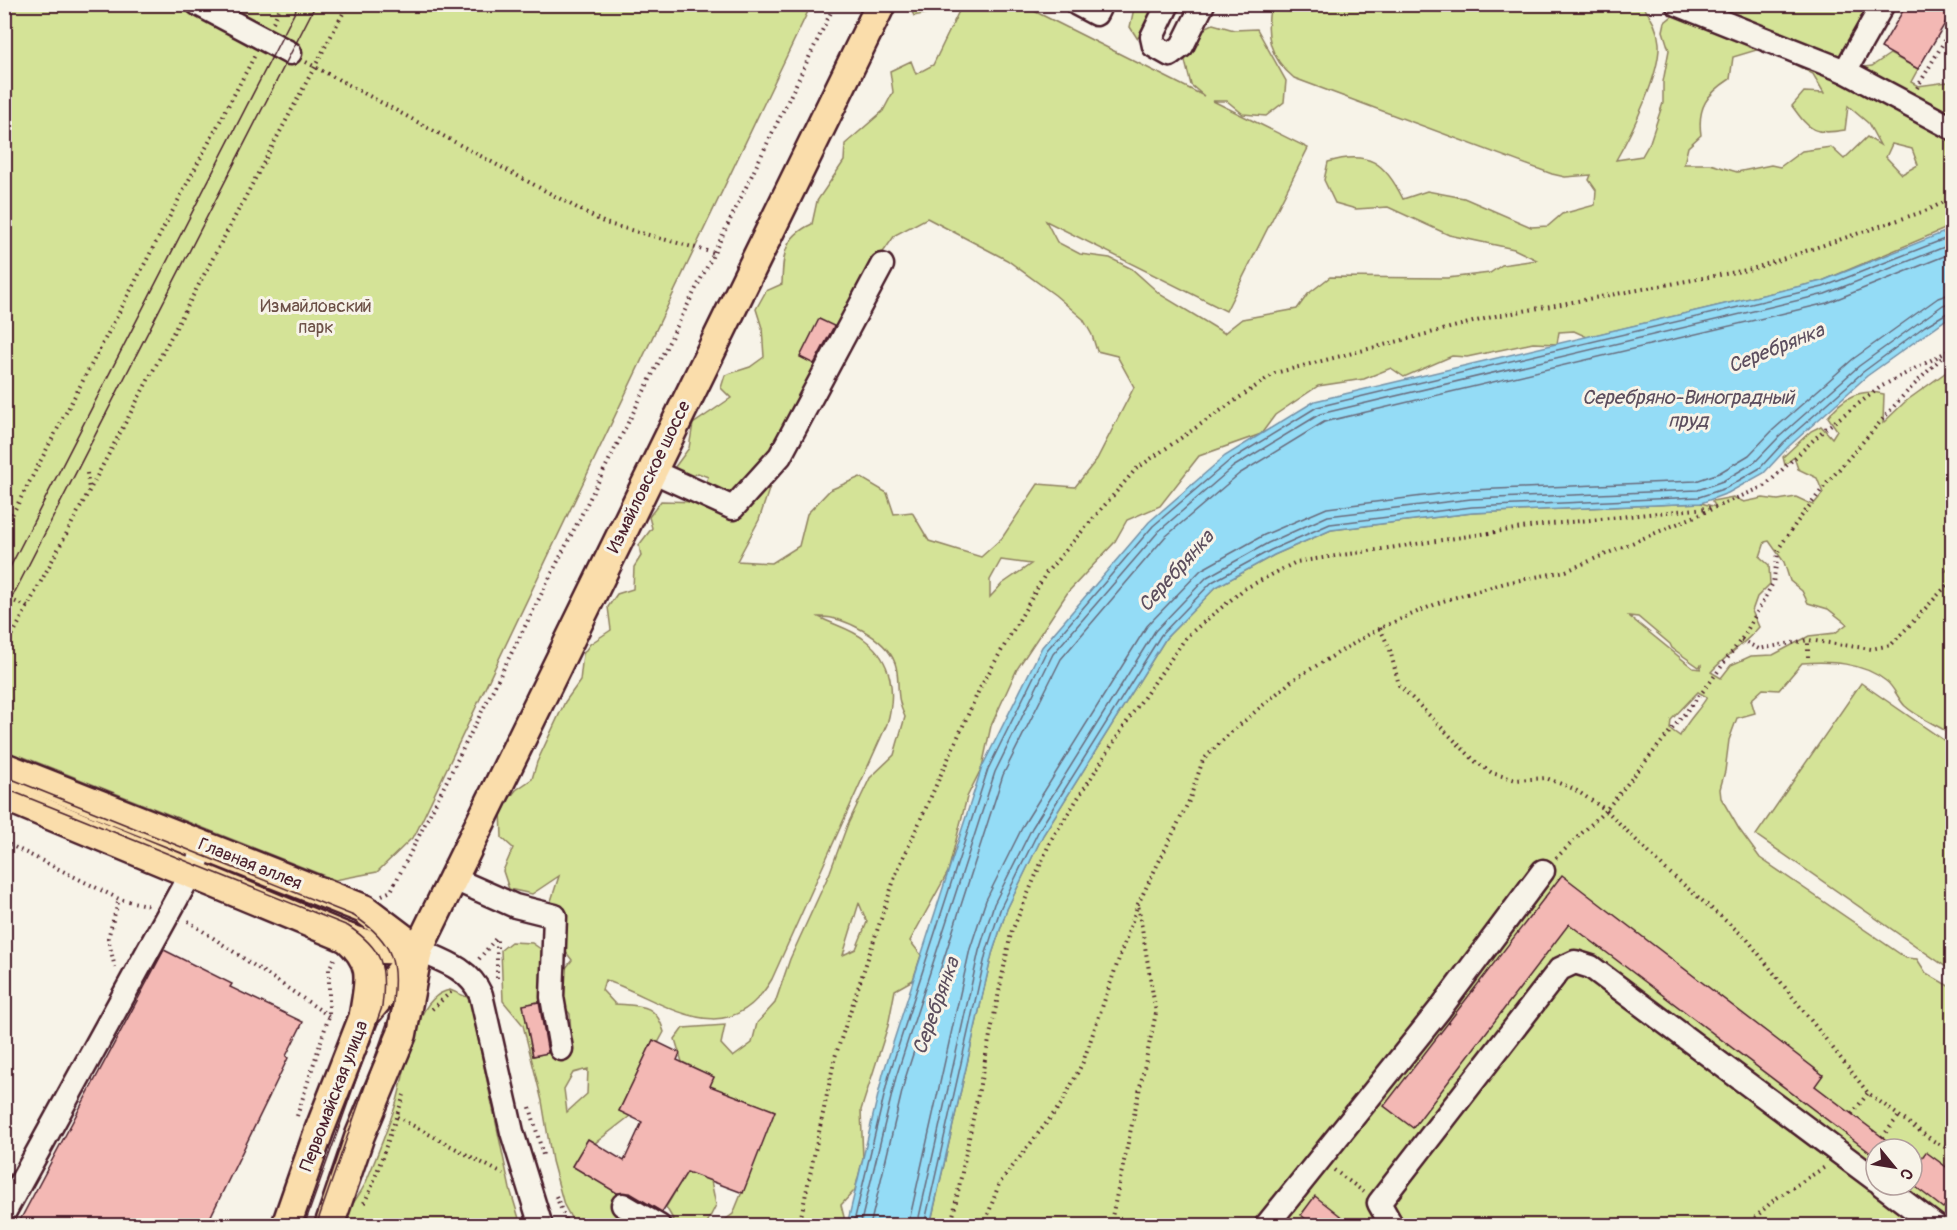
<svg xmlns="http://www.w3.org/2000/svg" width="1957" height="1230" font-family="Pangolin,sans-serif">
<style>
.green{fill:#d4e397;stroke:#8f8161;stroke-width:1.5;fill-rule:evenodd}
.water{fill:#94dcf6;stroke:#7690a5;stroke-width:1.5}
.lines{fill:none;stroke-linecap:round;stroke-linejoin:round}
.shore{stroke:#686b7c;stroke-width:1.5}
.building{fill:#f3b8b4;stroke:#4a1f2b;stroke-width:1.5}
.minor-casing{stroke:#4a1f2b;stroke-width:27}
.major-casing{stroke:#4a1f2b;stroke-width:33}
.path{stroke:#4a1f2b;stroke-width:4;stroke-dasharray:1.5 4.5;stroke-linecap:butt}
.minor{stroke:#f7f3e8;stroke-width:22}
.major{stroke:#faddab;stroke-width:28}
.tram{stroke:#4a1f2b;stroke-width:1.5}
.labels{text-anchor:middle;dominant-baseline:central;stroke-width:6;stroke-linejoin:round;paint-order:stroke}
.park-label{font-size:18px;fill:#6c5046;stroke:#f7f3e8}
.street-label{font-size:18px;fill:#4a1f2b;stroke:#f7f3e8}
.water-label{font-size:20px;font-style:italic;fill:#5c4e5e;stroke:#f7f3e8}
</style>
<rect width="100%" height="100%" fill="#f7f3e8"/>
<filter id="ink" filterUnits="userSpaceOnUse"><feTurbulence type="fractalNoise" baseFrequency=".0167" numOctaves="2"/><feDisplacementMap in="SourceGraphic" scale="12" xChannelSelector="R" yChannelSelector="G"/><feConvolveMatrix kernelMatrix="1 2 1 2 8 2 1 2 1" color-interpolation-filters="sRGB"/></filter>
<g filter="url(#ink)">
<g class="green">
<polygon points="5,5 811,5 415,835 377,872 335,880 21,756 5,792"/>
<path d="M909,5H1036L1034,11L1204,96L1191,85L1184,57L1198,31L1213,24L1234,30L1257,29L1286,81L1284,102L1266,116L1243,114L1227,101H1213L1308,148L1226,311L1046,221L1057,242L1080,254L1110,258L1132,269L1161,295L1224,333L1242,319L1297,309L1308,294L1330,277L1447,278L1490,273L1502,265L1537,260L1514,249L1449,235L1388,207L1356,209L1335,203L1324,180L1328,162C1368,150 1385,162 1403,199L1427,191L1464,198L1531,227L1548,226L1562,214L1595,205L1596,190L1589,180L1591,175L1565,177L1552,174L1294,78C1270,58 1264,35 1271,5H1642C1651,16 1658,28 1659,43C1661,73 1631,134 1616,160L1642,156L1650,142L1663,103V82L1669,50L1663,31L1665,22L1676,13L1677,5H1873L1857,68L1872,66L1890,54L1918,69L1911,82L1918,86L1947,82L1952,87V226L1822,281L1587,337L1574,331L1559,332L1557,344L1533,343L1467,357L1452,356L1404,377L1391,368L1364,379L1318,386L1275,415L1261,434L1199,456L1160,506L1127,520L1114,543L1068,592L1017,669L991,726L982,767L967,797L948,872L910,941L921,955L913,980L895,990L888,1026L861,1110L863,1158L855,1190L841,1205L846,1225H718L733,1214L775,1111L725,1092L711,1181L716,1205L706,1225H668L673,1219L666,1207L675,1192L663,1185L714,1077L682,1062L675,1039L683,1028L725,1025L721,1044L733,1057L752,1043L757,1023L775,1003L790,959L830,872L847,826L870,778L894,755L905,717C894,694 901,680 895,663C886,638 843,616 819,617C834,625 852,629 865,640C893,661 896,694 887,724L772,979C726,1057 664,1000 605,980L602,990L615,1004C641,1006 656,1003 664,1032L658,1043L653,1040L619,1111L630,1116L595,1143L588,1139L572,1166L616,1192L617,1213L638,1225H575L564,1205L552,1161L542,1101L523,1025L503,1001L501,950L511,942L532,943L545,952L541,974L545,996L542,1001L523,1005L533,1056L552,1052L571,1040L570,1014L559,1000L560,976L572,960L558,942L544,906L551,901L559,876L532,894L509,889L503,871L513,848L502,838L501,809L516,790L532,779L537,762L565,702L580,681L583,654L590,644L611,630L608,607L617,594L633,589L634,567L641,556L639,545L652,528L649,517L661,501L699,502L708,477L698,473L683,481L672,471L689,448L693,424L731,398L721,388L725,375L750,367L764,357L762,328L756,309L766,291L782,284C783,256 783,237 812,224L817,201L844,161L845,144L883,111L893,92L890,71L911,61L916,74L933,65L959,11H938L914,16ZM1763,48L1813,74L1824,93L1804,92L1792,106C1810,131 1814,135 1845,130L1848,106L1868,123L1880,145L1867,137L1844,159L1831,147L1802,151L1780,167L1771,165L1737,172L1710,164H1684L1688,147L1701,135C1697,107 1707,94 1730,79L1733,57ZM1892,144L1912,149L1918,165L1902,174L1886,157ZM927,218L1007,260L1055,295L1083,319L1092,335L1097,351L1117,356L1134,387L1097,459L1075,487L1038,484L1002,538L981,557L929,541L912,512L894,514L887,493L860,477L830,490L807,514L799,546L772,563L737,561L759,520L773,477L819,374L820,341L841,330L877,261L895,235ZM1001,560L1031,564L1002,584L990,597V580ZM859,903L867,922L856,949L843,955ZM588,1069L587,1094L567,1112L564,1089L573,1073Z"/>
<polygon points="1140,5 1161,5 1146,33 1137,38 1130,27 1134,8"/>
<path d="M1952,368V563L1946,571L1952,570V735C1938,725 1918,718 1905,706C1898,699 1894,687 1886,681C1862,662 1830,661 1802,663L1779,690L1763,689L1751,700L1755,713L1737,718L1729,740L1725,771L1720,789L1721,798L1739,829L1760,858L1906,958L1917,959L1926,973L1952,988V1225L930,1226L992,954L1007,909L1043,835L1166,638L1216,587L1274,555L1331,530L1472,513L1701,503L1716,507L1712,501L1733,497L1744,502L1763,498L1778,500L1796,497L1813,505L1823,493L1817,478L1798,469L1794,457L1785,465L1783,457L1811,431L1821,426L1832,438L1837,430L1828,417C1843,397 1860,388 1884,394L1883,423L1906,401ZM1769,541L1784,562L1790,581L1802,591L1808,603L1828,609L1847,624L1835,633L1809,636L1773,655L1751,656L1731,665L1721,678L1711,672C1726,655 1744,645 1759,627L1752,611L1757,597L1770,584L1769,565L1760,557L1765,542ZM1629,616L1638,617L1670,644L1672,648L1699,667L1701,665V669L1693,668ZM1698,692L1707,697C1699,711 1687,720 1680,736L1670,729L1671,720ZM1876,1149H1912V1185H1876Z"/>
<polygon points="1861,683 1952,746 1952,971 1756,835"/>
<path d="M450,990L467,997L471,1005L510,1189L521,1225L339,1226C346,1210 359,1198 366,1182C377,1156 388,1128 397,1101C406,1071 413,996 450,990Z"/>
</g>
<polygon class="water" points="1952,229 1952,315 1867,376 1788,447 1764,473 1728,493 1701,503 1472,513 1331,530 1274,555 1216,587 1166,638 1043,835 1007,909 992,954 930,1225 847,1225 883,1074 982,767 1042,647 1149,522 1225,456 1315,401 1822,281"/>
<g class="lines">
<g class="shore">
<polyline points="853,1226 889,1075 988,769 1047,650 1153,526 1229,461 1317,407 1823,287 1952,236"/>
<polyline points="860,1226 896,1077 995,772 1053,654 1159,531 1233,467 1320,414 1825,294 1952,244"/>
<polyline points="870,1226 905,1079 1003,775 1061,659 1165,537 1239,474 1324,422 1827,303 1952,253"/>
<polyline points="908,1226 970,949 986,900 1024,824 1147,626 1201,570 1264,535 1327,508 1471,490 1696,481 1719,473 1749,455 1773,430 1853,359 1938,298 1952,293"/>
<polyline points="917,1226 979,951 994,904 1032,828 1155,631 1207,577 1268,543 1328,516 1471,499 1698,490 1723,481 1755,462 1779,437 1859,366 1943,305 1952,302"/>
<polyline points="924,1226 986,953 1001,907 1038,832 1161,635 1212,582 1271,550 1330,524 1472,507 1699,497 1726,488 1760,468 1784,442 1863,372 1925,326 1952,310"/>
</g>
</g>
<g class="building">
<polygon points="1907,4 1953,4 1953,10 1918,69 1881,48"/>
<polygon points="819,319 834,326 814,364 800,357"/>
<polygon points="1562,875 1823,1075 1815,1086 1898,1149 1876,1149 1876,1157 1569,924 1413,1128 1384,1106"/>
<polygon points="164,950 232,984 230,987 303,1022 286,1056 288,1058 206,1226 17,1226"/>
<polygon points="539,1002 548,1053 533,1056 523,1005"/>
<polygon points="653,1040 680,1053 677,1060 714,1077 710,1086 775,1111 743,1193 687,1172 662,1212 630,1193 617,1193 572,1166 588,1139 624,1161 642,1122 619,1111"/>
<polygon points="1926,1152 1953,1172 1953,1197 1943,1208 1912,1184 1912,1171"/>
<polygon points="1315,1196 1353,1226 1314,1226 1301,1215"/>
</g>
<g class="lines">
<defs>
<g id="minor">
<polyline points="198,4 290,53"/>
<polyline points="1077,4 1096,14 1101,4"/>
<polyline points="1168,4 1152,37 1154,46 1170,55 1182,46 1203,4"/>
<polyline points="1677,4 1845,71 1952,128"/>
<polyline points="1845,71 1883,4"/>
<polyline points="652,471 733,508 780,456 882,265"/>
<polyline points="452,878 515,906 555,916 552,997 561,1049"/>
<path d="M418,950C443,961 469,968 481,995L512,1132L541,1226"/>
<polyline points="1882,1185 1936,1226"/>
<polyline points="623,1205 659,1226"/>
<polyline points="4,1213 198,860"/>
<polyline points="1266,1226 1440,1009 1543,871"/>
<polyline points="1392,1226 1379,1203 1560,969 1575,962 1591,967 1876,1180"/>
</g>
<g id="major">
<polyline points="4,767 364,909 418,950"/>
<polyline points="4,796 347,938 381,949 418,950"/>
<path d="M347,938C375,963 370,979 364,1014"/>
<polyline points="286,1226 319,1131 364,1016 417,952"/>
<polyline points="329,1226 360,1135 402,1034 418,950 881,4"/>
</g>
</defs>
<use href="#minor" class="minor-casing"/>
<use href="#major" class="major-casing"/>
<g class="path">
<polyline points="273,22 282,4"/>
<polyline points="306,62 605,223 714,253"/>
<polyline points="1917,88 1952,28"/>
<polyline points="87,473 89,490"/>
<polyline points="4,530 255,55"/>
<polyline points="4,597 28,607"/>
<polyline points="1380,628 1390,650 1399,685 1476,762 1492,773 1516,780 1546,778 1574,789 1606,810 1664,868 1747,939 1868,1093 1932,1140 1952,1151"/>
<polyline points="1741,640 1759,649 1808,640 1871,649 1891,645 1952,580"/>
<polyline points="4,651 348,4"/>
<polyline points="1808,657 1808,640"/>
<polyline points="4,842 119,899 151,906"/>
<polyline points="1556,858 1606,810 1708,685 1745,634 1773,583 1779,548 1797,522 1827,483 1902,397 1943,356"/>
<polyline points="382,895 391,891 714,253 835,4"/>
<polyline points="188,921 329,1016"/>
<polyline points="479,959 497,937"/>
<polyline points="115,968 108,938 119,899"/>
<polyline points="497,978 497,937"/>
<polyline points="432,1009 453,990"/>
<polyline points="530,1107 543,1155"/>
<polyline points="1852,1114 1868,1093"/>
<polyline points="297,1116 329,1016 329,969 334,959"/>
<polyline points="397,1117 503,1174"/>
<polyline points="1882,1137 1899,1116"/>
<polyline points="1334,1170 1364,1192"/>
<polyline points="556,1196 568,1226"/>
<polyline points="364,1203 371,1189 404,1095"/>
<polyline points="799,1226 835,1057 896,874 980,688 1046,573 1136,469 1275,373 1496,316 1752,269 1928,210 1952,198"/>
<polyline points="951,1226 1011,933 1051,840 1130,717 1187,636 1244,589 1296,562 1542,525 1716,507 1765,486 1825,429 1882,386 1952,349"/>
<polyline points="984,1226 999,1184 1062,1103 1083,1062 1138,904 1189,801 1203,760 1229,734 1294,679 1380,628 1443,601 1505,583 1566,571 1712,509"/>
<polyline points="1110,1226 1156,1013 1138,904"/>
<polyline points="1746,1226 1775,1199 1825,1167"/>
</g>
<use href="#minor" class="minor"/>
<use href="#major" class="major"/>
<g class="tram">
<polyline points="4,579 299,4"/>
<polyline points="4,613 316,4"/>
<path d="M4,776L354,916C395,942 398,964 392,1009L316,1226"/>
<path d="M4,788L348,926C383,949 387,966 382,1007L304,1226"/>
</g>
</g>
</g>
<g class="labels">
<g class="park-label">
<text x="316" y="306">Измайловский<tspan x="316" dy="21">парк</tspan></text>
</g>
<g class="street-label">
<text transform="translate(649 477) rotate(-64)">Измайловское шоссе</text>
<text transform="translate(250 864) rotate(22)">Главная аллея</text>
<text transform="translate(334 1096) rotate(-69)">Первомайская улица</text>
</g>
<g class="water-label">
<text transform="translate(1776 348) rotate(-22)">Серебрянка</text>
<text x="1688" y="397">Серебряно-Виноградный<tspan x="1688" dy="23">пруд</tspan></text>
<text transform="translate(1176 571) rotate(-48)">Серебрянка</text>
<text transform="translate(936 1006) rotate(-70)">Серебрянка</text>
</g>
</g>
<rect width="1957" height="1230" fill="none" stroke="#f7f3e8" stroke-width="24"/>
<rect x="12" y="12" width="1933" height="1206" fill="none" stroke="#4a1f2b" stroke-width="2" filter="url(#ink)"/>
<g transform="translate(1894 1167) rotate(120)"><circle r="28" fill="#f7f3e8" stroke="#b29e9c" stroke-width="1.5"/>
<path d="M0-4.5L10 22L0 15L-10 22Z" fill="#4a1f2b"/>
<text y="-9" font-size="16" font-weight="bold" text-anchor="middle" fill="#4a1f2b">С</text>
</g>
</svg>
